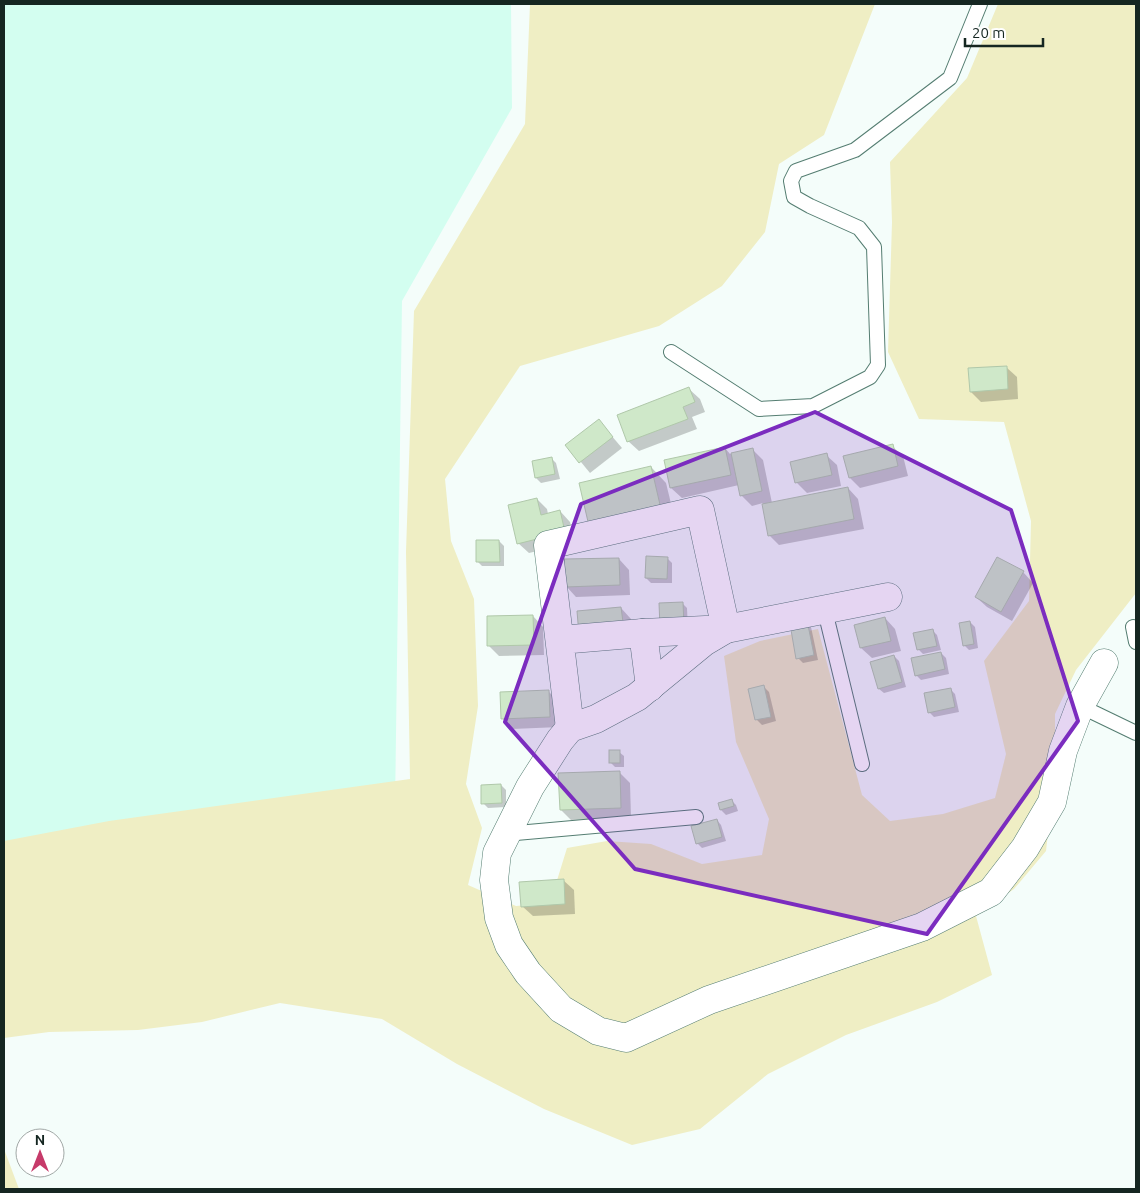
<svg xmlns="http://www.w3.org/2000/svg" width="1140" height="1193" font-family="Ubuntu,sans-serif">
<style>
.built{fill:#d3fef0}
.green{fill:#efeec4}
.shadow{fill:#0003}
.building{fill:#cfe8c9;stroke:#b0c8aa}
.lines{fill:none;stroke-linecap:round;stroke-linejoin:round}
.service-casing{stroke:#547d71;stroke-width:16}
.minor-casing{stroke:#547d71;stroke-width:29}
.service{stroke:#fff;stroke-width:14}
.minor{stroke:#fff;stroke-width:28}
.marked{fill:#7b2cbf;fill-opacity:0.2;stroke:#7b2cbf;stroke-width:4;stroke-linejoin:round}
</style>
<rect width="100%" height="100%" fill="#f4fdfa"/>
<polygon class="built" points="4,4 511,4 512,108 402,301 395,808 4,886"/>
<g class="green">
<polygon points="530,4 875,4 824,135 779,164 765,232 722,286 659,326 520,366 445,479 451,541 474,599 478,706 466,784 482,828 468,885 516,906 550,903 567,848 607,841 651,844 702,864 762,855 769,819 736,742 724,656 760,641 818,629 862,795 890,821 943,814 995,798 1006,754 984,661 1029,601 1031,521 1004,422 919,419 888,352 892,222 890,162 967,78 998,4 1136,4 1136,593 1076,670 1055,714 1055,770 1046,851 1014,889 976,916 992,975 937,1002 846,1035 768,1074 700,1129 632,1145 544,1109 457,1064 382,1019 280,1003 202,1022 138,1030 49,1032 4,1038 4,841 109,821 410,779 406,552 414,311 525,124"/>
<polygon points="4,1149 19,1189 4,1189"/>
</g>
<g class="shadow">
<polygon points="1006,367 1017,377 1018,399 981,402 971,392"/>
<polygon points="689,389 700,399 705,412 692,417 697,429 639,451 628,441"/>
<polygon points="599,421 622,448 590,473 567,445"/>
<polygon points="892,446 903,456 908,476 860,488 850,478"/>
<polygon points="725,448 730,454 752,449 763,460 772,503 848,488 858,499 864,529 779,545 769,535 763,503 752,506 741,495 739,485 682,498 671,488"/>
<polygon points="826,455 837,465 841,486 807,493 797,483 792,463"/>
<polygon points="551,458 556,463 560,479 541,483 536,478"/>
<polygon points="651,467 666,483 676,524 606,541"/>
<polygon points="537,499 547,509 548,514 560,511 570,522 575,542 529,553 518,543"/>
<polygon points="499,541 504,546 504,566 482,566 477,561"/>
<polygon points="667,558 672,563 672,583 651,583 646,578"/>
<polygon points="619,559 629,570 630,595 576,597 566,586"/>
<polygon points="1023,572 1033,583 1012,621 987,607 976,597"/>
<polygon points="682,603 687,608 688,630 666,631"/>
<polygon points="621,608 631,619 634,640 591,644"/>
<polygon points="533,616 543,627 544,655 499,656 489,646"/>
<polygon points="885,618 895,629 901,651 872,658 861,648"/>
<polygon points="806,622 811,627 818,660 803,663 798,658"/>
<polygon points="970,622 975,627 978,648 969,650 964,645"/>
<polygon points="932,630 937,635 941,650 923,654 918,649"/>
<polygon points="941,653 946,658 949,674 921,680 916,675"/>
<polygon points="894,656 899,661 906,687 884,693 879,689"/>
<polygon points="764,687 769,692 776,721 762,725 757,720 750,690"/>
<polygon points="950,689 955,694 959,712 934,717 929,712"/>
<polygon points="548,691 559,702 560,727 512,729 502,718"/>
<polygon points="619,752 624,756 624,767 615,767 610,762"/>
<polygon points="619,772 630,783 631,818 571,820 561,810"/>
<polygon points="501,785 506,790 506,807 488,808 483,803"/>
<polygon points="731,800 736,805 738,811 726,815 721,810 719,804"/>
<polygon points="717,820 721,825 726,841 702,848 697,843"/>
<polygon points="563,880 574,890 575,914 533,916 522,906"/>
</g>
<g class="building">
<polygon points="1007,366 1008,389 970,392 968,368"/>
<polygon points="689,387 695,402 683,407 688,419 627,442 617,415"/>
<polygon points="599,419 613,437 579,463 565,445"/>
<polygon points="893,444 898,466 849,478 843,456"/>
<polygon points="725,447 731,475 670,488 664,460"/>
<polygon points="753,448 762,491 740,496 731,453"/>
<polygon points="827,453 832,475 795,483 790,462"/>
<polygon points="552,457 555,474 535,478 532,461"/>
<polygon points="651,466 661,509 589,526 579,483"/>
<polygon points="848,487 854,519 768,536 762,504"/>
<polygon points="537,498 541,515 560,510 565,532 517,544 508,505"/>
<polygon points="476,540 499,540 500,562 476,562"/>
<polygon points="646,556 668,557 667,579 645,578"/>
<polygon points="997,557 1024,571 1001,612 975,597"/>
<polygon points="619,558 620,585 565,587 564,559"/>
<polygon points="683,602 684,626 660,627 659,603"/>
<polygon points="621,607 624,630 579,635 577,611"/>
<polygon points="533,615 534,645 487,646 487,616"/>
<polygon points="885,617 891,641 860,648 854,625"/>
<polygon points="807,620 814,655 796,659 790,624"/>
<polygon points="970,621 974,644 963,646 959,623"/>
<polygon points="933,629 937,646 917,650 913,633"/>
<polygon points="941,652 945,669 915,676 911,658"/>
<polygon points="894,655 902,682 878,689 870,662"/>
<polygon points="764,685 771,717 755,720 748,689"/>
<polygon points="951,688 955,707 928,713 924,693"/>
<polygon points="549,690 550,717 501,719 500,692"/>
<rect x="609" y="750" width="11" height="13"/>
<polygon points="620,771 621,808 560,810 558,773"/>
<polygon points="501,784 502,803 481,804 481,785"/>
<polygon points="732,799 734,806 720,810 718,803"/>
<polygon points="717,819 722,837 696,844 691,826"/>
<polygon points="564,879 565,904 521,907 519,882"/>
</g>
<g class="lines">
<defs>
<g id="service">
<polyline points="671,352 759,409 813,406 870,377 878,365 874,247 859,228 810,206 794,197 791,181 796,171 855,150 950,78 980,4"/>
<polyline points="825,611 862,764"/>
<polyline points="1133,627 1136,642"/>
<polyline points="1080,706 1136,733"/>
<polyline points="506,834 696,817"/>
</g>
<g id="minor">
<polyline points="888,597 726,629 704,642 637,697 596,719 570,728 560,740 530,787 497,853 494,880 499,918 509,945 528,973 561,1009 598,1031 626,1038 709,1000 922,927 991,892 1025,848 1052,802 1063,751 1080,706 1104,663"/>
<polyline points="643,633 650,687"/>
<polyline points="560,640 643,633 726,629 700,510 548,545 570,728"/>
</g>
</defs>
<use href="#service" class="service-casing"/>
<use href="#minor" class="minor-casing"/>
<use href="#service" class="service"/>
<use href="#minor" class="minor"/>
</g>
<path class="marked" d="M815,412L1011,510L1078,721L927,934L635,869L505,722L581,504Z"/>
<rect width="1140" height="1193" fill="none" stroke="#152621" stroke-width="10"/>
<g transform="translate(40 1153)"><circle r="24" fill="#ffffff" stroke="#a1a8a6"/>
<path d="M0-4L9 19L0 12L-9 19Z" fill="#c63a6a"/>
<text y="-8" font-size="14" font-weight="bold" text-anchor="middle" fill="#152621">N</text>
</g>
<path d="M965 38v8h78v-8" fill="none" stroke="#152621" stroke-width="2.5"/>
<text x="972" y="38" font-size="15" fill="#152621" stroke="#ffffff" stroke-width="4" paint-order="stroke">20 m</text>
</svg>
